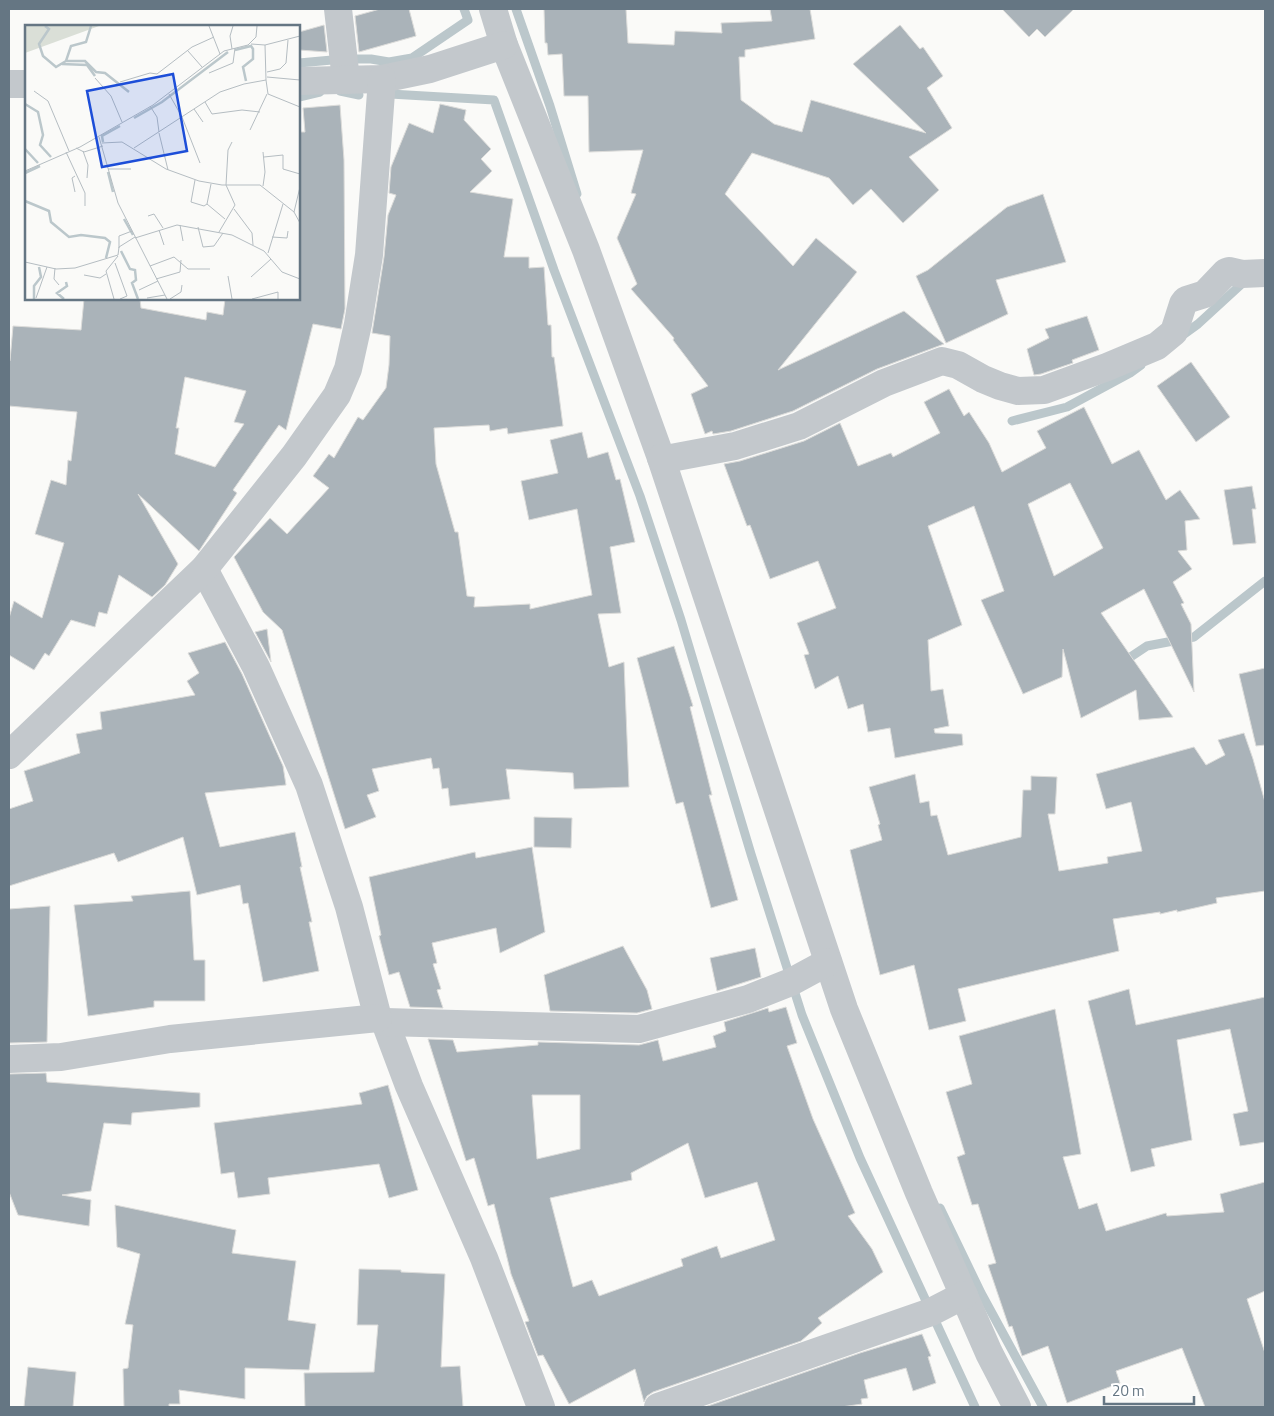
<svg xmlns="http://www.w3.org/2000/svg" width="1274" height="1416" font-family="'Titillium Web',sans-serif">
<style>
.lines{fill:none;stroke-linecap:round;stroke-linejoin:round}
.stream{stroke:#bbc7cb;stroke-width:9}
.building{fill:#aab3b9;stroke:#dcdcda;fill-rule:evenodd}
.minor{stroke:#c3c8cc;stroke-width:28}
.inset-river{fill:none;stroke:#bbc7cb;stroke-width:2.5}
.inset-road{fill:none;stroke:#b5bdc2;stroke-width:1}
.view{fill:#1d4ed8;fill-opacity:0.15;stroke:#1d4ed8;stroke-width:2.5}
.inset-edge{fill:none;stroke:#657683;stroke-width:2.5}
</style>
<rect width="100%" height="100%" fill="#fafaf8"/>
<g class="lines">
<g class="stream">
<polyline points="516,9 550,106 577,194"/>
<polyline points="299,63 343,59 371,59 389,62 412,58 468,20 464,9"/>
<polyline points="340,91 359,95"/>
<polyline points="390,94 494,100 554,270 640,496 681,620 751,854 802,1015 860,1158 975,1407"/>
<polyline points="299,97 320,92"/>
<polyline points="1180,337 1198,324 1246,280"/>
<polyline points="1012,421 1067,407 1130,373 1141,365"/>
<polyline points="1126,660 1147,646 1194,637 1265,581"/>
<polyline points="940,1208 981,1293 1043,1407"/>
</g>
</g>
<g class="building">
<polygon points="380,9 409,9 416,36 359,52 355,16"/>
<polygon points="544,9 626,9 628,43 674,45 675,31 722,33 721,23 772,21 770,9 810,9 815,39 745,50 745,57 739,57 741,100 774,124 802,132 811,100 926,133 853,64 900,25 920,49 923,47 943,76 927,88 952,128 909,157 939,190 903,223 871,189 853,205 829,178 752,153 725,194 793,266 816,238 857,272 778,370 904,311 944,344 877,369 793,411 731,431 713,434 712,431 705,434 691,394 708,386 673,340 674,338 631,289 637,284 617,238 636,194 631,193 643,150 589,152 588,96 564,96 562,54 548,55 547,43 545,43"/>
<polygon points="1002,9 1074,9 1045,37 1037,29 1029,37"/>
<polygon points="324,25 327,52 299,50 299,32"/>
<polygon points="440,104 466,110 464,120 491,149 481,159 492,171 470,192 513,199 504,257 529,257 529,268 544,267 548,325 551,325 552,357 554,357 563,426 508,434 507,428 490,431 489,425 434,428 436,464 455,532 458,532 467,596 475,597 474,607 530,604 530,609 592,595 577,509 529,520 521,481 558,473 550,440 582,432 588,458 608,452 616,480 620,479 635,542 610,547 621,613 598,614 609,667 624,662 629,787 574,789 573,773 506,769 510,799 450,806 448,788 442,789 439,768 433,769 431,758 372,769 379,791 367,795 376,817 345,829 282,630 263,612 234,557 270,518 287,534 329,488 313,476 329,454 334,458 358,417 363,420 386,388 389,365 390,336 372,333 384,257 388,215 396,195 389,193 391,167 409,123 433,133"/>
<path d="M340,105L344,160L345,309L341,329L313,324L286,430L279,425L233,490L237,493L199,551L138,494L178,564L165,585L152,597L119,575L107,614L99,612L95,627L71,620L49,656L45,653L34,670L9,655V618L14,601L42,618L64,543L35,534L51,480L66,485L68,460L71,461L77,412L9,406V360L10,361L13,326L81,330L84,299H140L141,308L206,320L207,312L223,315L225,299H299V132H305L303,108ZM185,377L246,391L234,422L244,424L215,467L175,454L179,428H176Z"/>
<polygon points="1043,194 1066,262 996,280 1008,314 946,343 916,276 928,270 1007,207"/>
<polygon points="1087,316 1099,350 1072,360 1073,363 1064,366 1041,374 1034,375 1027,349 1049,338 1045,329"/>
<polygon points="1191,362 1230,417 1196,442 1157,386"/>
<path d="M949,389L964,416L969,412L989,443L1002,472L1046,448L1037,431L1084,407L1112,464L1139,450L1166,500L1180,490L1200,519L1185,521L1187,550L1178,551L1192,569L1173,582L1184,603L1181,604L1191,624L1194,692L1144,589L1101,613L1173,717L1139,720L1136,690L1081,718L1063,649L1062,677L1023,694L981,600L1004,591L974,506L928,526L962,625L928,640L931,691L943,689L949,726L934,729L935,733L962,734L963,745L895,758L890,728L868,732L863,704L848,709L838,676L815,689L804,655L809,654L797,623L836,608L818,561L770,579L750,525L747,526L724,464L740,461L804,441L840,423L858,466L891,453L893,457L940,433L924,402ZM1070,483L1103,548L1054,576L1028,504Z"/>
<polygon points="1252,486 1256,509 1252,509 1256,543 1233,545 1224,490"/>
<polygon points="267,629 271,662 255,632"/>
<polygon points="225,642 242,674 283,766 286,785 205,793 220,847 295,832 302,867 300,867 312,922 309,922 319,971 263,982 248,903 243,904 240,885 197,895 183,837 118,862 114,853 9,886 9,809 33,801 24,771 80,753 76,734 102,729 100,712 195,695 187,681 199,673 188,653"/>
<polygon points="674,646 693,706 690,707 712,795 709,795 738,900 711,908 683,802 676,804 637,658"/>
<polygon points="1265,668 1265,745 1256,746 1239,674"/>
<polygon points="1244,733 1253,759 1265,802 1265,891 1216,898 1217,903 1177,912 1177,910 1160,914 1160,912 1113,919 1119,951 958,989 966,1021 929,1030 914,965 880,975 850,850 882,840 878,825 880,824 869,787 915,774 920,803 929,801 931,816 937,815 948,855 1021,837 1023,790 1031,790 1031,776 1057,777 1055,814 1048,814 1059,871 1108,863 1107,857 1142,851 1131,802 1106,809 1096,774 1194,747 1206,765 1225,755 1218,740"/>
<polygon points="534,817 572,818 571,848 534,847"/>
<polygon points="532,847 545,932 500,953 496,928 432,943 437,963 433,964 441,989 437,990 443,1008 410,1007 399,972 389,975 379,936 381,935 369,877 475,852 476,858"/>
<polygon points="190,891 194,960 205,960 205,1001 154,1001 154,1007 88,1016 74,905 133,901 131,896"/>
<polygon points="50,906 47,1042 9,1043 9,909"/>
<polygon points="623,946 647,990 652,1009 637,1013 550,1011 544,975"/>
<polygon points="755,948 761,977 717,991 710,958"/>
<polygon points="1129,989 1136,1025 1265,997 1265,1142 1240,1146 1233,1114 1248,1111 1230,1029 1177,1040 1192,1140 1151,1149 1155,1166 1131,1172 1088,1001"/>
<path d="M786,1007L797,1043L787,1046L813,1119L855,1213L848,1216L872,1249L883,1272L818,1318L822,1323L801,1341L653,1392L647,1396L644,1402L635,1369L569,1404L543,1355L538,1356L525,1322L529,1321L511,1274L494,1204L488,1206L474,1158L466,1161L428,1039L453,1040L457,1052L538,1045V1042L639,1045L658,1040L663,1061L716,1047L713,1036L726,1031L724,1022L768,1008L769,1012ZM532,1095H580V1149L537,1159ZM688,1143L705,1198L757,1182L775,1240L721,1258L717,1246L681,1259L683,1266L599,1296L592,1280L573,1287L550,1198L632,1180L631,1173Z"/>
<polygon points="1055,1009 1081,1154 1063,1157 1079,1209 1097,1203 1106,1231 1166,1213 1167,1216 1224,1212 1220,1194 1265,1182 1265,1291 1247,1299 1265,1353 1265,1407 1205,1407 1182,1348 1116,1371 1120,1383 1067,1403 1048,1346 1022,1356 1012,1326 1009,1327 988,1265 996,1263 978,1204 972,1205 957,1157 965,1154 946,1092 972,1084 959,1036"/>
<polygon points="46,1073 47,1082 200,1093 200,1107 132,1113 131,1125 104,1123 91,1191 62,1195 91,1200 89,1226 18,1215 9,1192 9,1074"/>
<polygon points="388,1085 418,1190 389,1198 379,1164 268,1178 270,1194 238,1198 234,1172 221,1174 214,1123 362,1104 359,1093"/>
<polygon points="115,1205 236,1230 232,1253 296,1261 288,1320 316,1324 309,1370 245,1368 245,1399 179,1390 180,1404 169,1404 169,1407 124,1407 123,1369 128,1368 133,1325 125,1324 140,1254 117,1247"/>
<polygon points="359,1269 401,1270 401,1272 445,1274 441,1367 460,1366 463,1407 305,1407 304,1373 374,1372 378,1325 357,1325"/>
<polygon points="922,1334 931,1356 928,1357 936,1383 913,1391 906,1368 864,1380 868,1398 861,1399 862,1404 841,1407 705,1407 860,1353"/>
<polygon points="28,1367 76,1372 73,1407 24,1407"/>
</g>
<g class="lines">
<g class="minor">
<polyline points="338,9 346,80"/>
<polyline points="493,9 504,45 586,250 661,458 844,1009 919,1193 989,1353 1017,1407"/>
<polyline points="299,81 382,79 430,69 504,45"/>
<polyline points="9,84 26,84"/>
<polyline points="661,458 671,458 735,446 799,426 884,383 942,361 958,365 983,379 1000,386 1018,391 1044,390 1107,367 1157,346 1174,332 1183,304 1186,300 1205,294 1226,272 1229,271 1242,274 1265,273"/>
<polyline points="204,569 256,667 309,785 349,907 378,1018 385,1022 409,1086 484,1258 541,1407"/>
<polyline points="9,755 204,569 294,456 337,395 348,369 358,324 369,255 382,79"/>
<polyline points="385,1022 639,1029 748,999 791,982 828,962"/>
<polyline points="9,1059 61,1057 170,1039 378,1018"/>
<polyline points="658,1407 931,1312 964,1295"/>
</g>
</g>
<g transform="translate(25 25)">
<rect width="275" height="275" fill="#fafaf8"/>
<path d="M0,1H74L0,28Z" fill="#dadfd7"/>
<path class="inset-river" d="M20,1L24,4L14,19L18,31L31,42L41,36L46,21L61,17L66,1M210,25L226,21L228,24V34L218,42L221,56M41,36H60L71,47L80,48L104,67M37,39L62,40L70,51M0,79L13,87L18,110L15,120L26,132M109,93L137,77L203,27M78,117L77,111L95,101M0,124L13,138M83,147L88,167M0,148L15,141M0,176L24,186L26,197L44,212L56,210L80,213L85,217L81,233M99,194L108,210M96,226L105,244L110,245L111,255L107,258L113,274M9,274V261L16,252L14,242M39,274L32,268L42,261L41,257"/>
<path class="inset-road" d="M184,1L195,29M226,19L240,20L275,11M240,20L241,55M207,24L205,11L208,1M163,26L177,42M242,47L255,44L261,38L263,15M184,48L208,38L210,23M242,52L275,55M70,53L86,71L97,97M95,57L125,48L132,49L167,22L189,12M9,66L23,76L44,126M144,69L157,92M180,77L187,89L217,85L235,87M125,81L132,92L134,107M169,84L178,97M157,92L175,138M225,105L242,69M134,108L143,145M74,112L93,178L142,274M77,118L97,117L141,144L174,156L197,160H235L269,187L275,198M51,123L59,127L78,121M109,123L195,67L219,59L241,55L243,69L275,82M58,126L63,140L62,153M41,127L60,168V181M239,132L258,130V144L275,149M83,144H106M0,146L55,122L128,80L199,26L223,20L231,12L232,1M50,151L47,153L50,167M170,155L166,177L179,181L182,179M186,159L182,179L200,194M201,160L203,125L207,117M238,161L240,147L238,127M209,184L227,208L228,220M269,187L275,162M123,191L129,189L138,203M155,200L158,216M173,202L178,222L189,221L198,208M134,205L139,220M194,207L210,180L201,160M247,212L262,213L263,206M110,213L152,200L207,210L239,226L257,247L275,254M94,223V211L107,206M243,228L258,179M0,237L31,244L50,243L93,230L94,222L110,212M90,238L102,271L95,274M125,241L149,232L163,244H185M30,243L29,254L34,260M59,250L75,253L81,249M203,251L207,274M226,252L246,234M131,254L155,247L156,235M114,265L133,256M11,273L22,242M122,273L140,270M89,274L81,246L93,231M145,274L156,267L157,260M227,274L253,267V274"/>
<path class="view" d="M148,49L162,126L77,142L62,66Z"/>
<rect width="275" height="275" class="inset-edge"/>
</g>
<rect width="1274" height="1416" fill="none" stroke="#657683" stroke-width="20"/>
<path d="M1104 1396v8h90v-8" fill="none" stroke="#657683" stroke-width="2.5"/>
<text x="1112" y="1396" font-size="15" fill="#657683" stroke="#ffffff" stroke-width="4" paint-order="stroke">20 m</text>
</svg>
